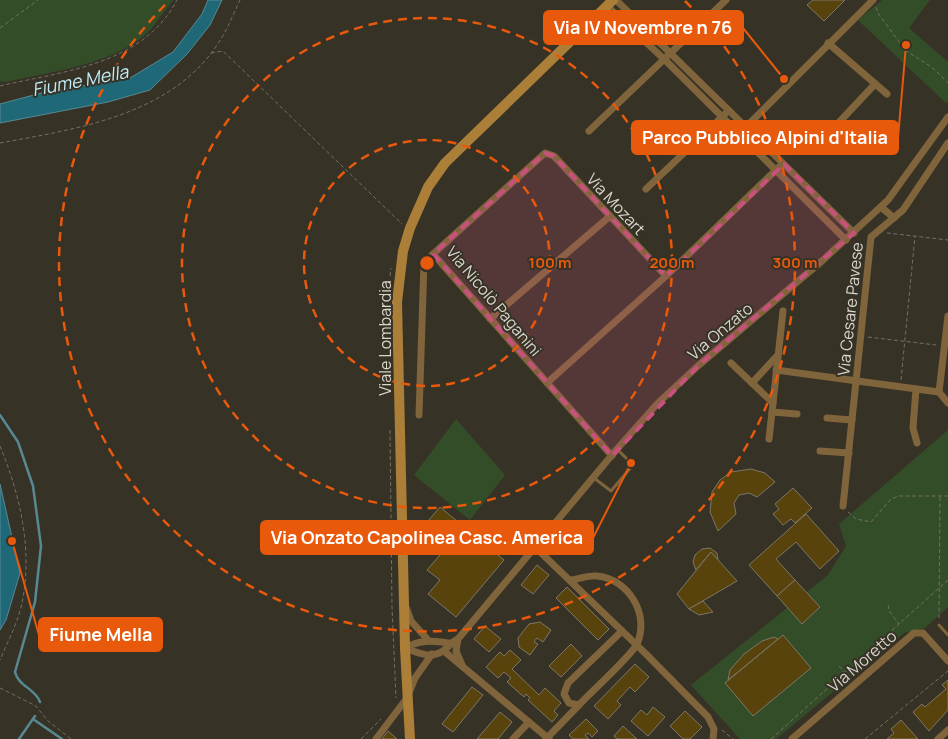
<svg xmlns="http://www.w3.org/2000/svg" width="948" height="739" font-family="Manrope,sans-serif">
<style>
.green{fill:#344d29}
.water{fill:#1f6878;stroke:#578992}
.lines{fill:none;stroke-linecap:round;stroke-linejoin:round}
.stream{stroke:#578992;stroke-width:2.5}
.building{fill:#58430d;stroke:#7d7769}
.path{stroke:#746f65;stroke-width:1;stroke-dasharray:4 2.5;stroke-linecap:butt}
.lane{stroke:#80643b;stroke-width:3}
.street{stroke:#80643b;stroke-width:7}
.secondary{stroke:#ab7f38;stroke-width:10}
.marked{fill:#c9517e;fill-opacity:0.2;stroke:#c9517e;stroke-width:4;stroke-dasharray:10 6;stroke-linejoin:round}
.ring{fill:none;stroke:#e8590c;stroke-width:2.5;stroke-dasharray:9 6}
.labels{text-anchor:middle;dominant-baseline:central;stroke-width:4;stroke-linejoin:round;paint-order:stroke}
.street-label{font-size:16px;fill:#d9d6ce;stroke:#373226}
.water-label{font-size:18px;font-style:italic;fill:#bfecf7;stroke:#373226}
.centre{fill:#e8590c;stroke:#373226;stroke-width:2.5}
.ring-label{font-size:15px;text-anchor:middle;font-weight:bold;fill:#e8590c;stroke:#373226;stroke-width:4;stroke-linejoin:round;paint-order:stroke}
.leader{fill:none;stroke:#e8590c;stroke-width:2}
.callout-dot{fill:#e8590c;stroke:#373226;stroke-width:2}
.callout{fill:#e8590c;stroke:#e8590c;stroke-width:2}
.callout-label{font-size:18px;text-anchor:middle;font-weight:bold;fill:#fff}
</style>
<rect width="100%" height="100%" fill="#373226"/>
<g class="green">
<path d="M0,0H173C166,9 159,19 152,28C120,64 50,72 5,82L0,81Z"/>
<polygon points="882,0 930,0 909,28 948,62 948,101 946,103 858,20"/>
<polygon points="456,419 505,475 470,520 414,475"/>
<polygon points="948,430 948,607 925,628 904,633 776,739 740,739 691,685 828,575 846,546 839,524"/>
</g>
<g class="water">
<polygon points="208,0 222,0 210,25 187,54 150,90 108,102 0,123 0,104 45,92 130,78 173,52 202,14"/>
<polygon points="0,484 20,573 6,620 0,630"/>
</g>
<g class="lines">
<g class="stream">
<path d="M0,415L18,442L33,486L41,546L35,602L15,672C18,686 36,689 40,702"/>
<polyline points="33,719 62,739"/>
<polyline points="19,739 35,716"/>
</g>
</g>
<g class="building">
<polygon points="813,0 845,0 824,21 807,5"/>
<polygon points="751,469 765,473 775,482 757,497 749,493 739,495 734,503 736,514 718,531 710,512 712,492 720,480 731,472"/>
<polygon points="793,488 812,508 795,523 791,519 783,525 773,514 779,509 775,504"/>
<polygon points="440,507 504,560 456,617 428,594 440,580 427,570 440,555 428,545 440,531 428,521"/>
<polygon points="806,514 839,551 820,569 796,542 776,559 795,580 777,596 749,565"/>
<polygon points="710,548 717,553 718,560 711,552 696,570 693,562 695,555 702,549"/>
<polygon points="711,552 737,581 689,609 677,594"/>
<polygon points="537,565 549,575 533,594 521,585"/>
<polygon points="795,580 820,607 802,624 777,596"/>
<polygon points="567,587 609,629 598,640 556,598"/>
<polygon points="703,601 713,612 699,615 689,609"/>
<polygon points="540,622 551,630 543,642 537,638 534,642 538,644 530,655 519,647 518,638 529,624"/>
<polygon points="485,626 501,639 489,652 474,639"/>
<polygon points="783,635 811,668 753,716 725,683"/>
<polygon points="774,637 778,639 728,680 730,670 744,654 762,641"/>
<polygon points="571,644 582,656 561,677 549,666"/>
<polygon points="510,650 521,660 512,669 539,695 545,688 561,703 554,711 558,715 552,722 528,700 530,698 526,694 524,697 507,682 511,678 504,672 498,678 486,667 500,652 504,656"/>
<polygon points="635,664 649,677 635,692 630,687 617,701 621,705 608,719 594,706"/>
<polygon points="948,680 948,710 929,731 913,712 922,704 925,707 946,689 942,685"/>
<polygon points="472,687 483,695 453,732 442,724"/>
<polygon points="653,707 665,717 648,736 631,721 641,710 647,715"/>
<polygon points="685,711 702,727 690,739 683,739 670,726"/>
<polygon points="500,712 512,722 498,739 477,739"/>
<polygon points="586,719 598,731 592,737 588,733 585,735 589,739 573,739 569,735"/>
<polygon points="901,720 918,739 887,739 894,733 891,729"/>
<polygon points="623,726 637,739 617,739 614,736"/>
<polygon points="388,731 397,739 382,739"/>
</g>
<g class="lines">
<g class="path">
<polyline points="876,7 878,13 905,50 933,68 948,83"/>
<polyline points="0,28 38,0"/>
<polyline points="211,53 223,51 402,224"/>
<path d="M0,86C64,71 143,65 177,0"/>
<path d="M0,143C76,129 167,116 215,48C226,33 232,17 240,0"/>
<polyline points="887,233 948,240"/>
<polyline points="390,276 391,268"/>
<polyline points="868,337 936,345"/>
<polyline points="901,380 915,236"/>
<polyline points="390,430 392,607 396,698"/>
<path d="M0,446C20,495 33,549 22,603C18,622 8,641 0,660"/>
<polyline points="848,512 856,519 871,522 891,499 899,496 948,496"/>
<polyline points="888,605 890,612 899,624"/>
<polyline points="939,618 940,496"/>
<polyline points="0,688 36,706 48,721 71,739"/>
<polyline points="838,689 837,687 847,675 839,666"/>
<polyline points="722,730 733,739"/>
<polyline points="361,739 381,719"/>
<polyline points="771,739 948,580"/>
<polyline points="865,739 948,671"/>
</g>
<g class="lane">
<polyline points="594,478 611,491 633,465 617,449"/>
<polyline points="939,625 948,635"/>
</g>
<g class="street">
<polyline points="616,0 854,233"/>
<polyline points="607,6 665,60 846,240"/>
<polyline points="828,43 887,94"/>
<polyline points="744,129 873,0"/>
<polyline points="589,131 726,0"/>
<polyline points="829,133 875,84"/>
<polyline points="646,189 725,114"/>
<polyline points="881,207 894,218"/>
<polyline points="490,319 609,217"/>
<polyline points="778,355 752,383 773,403 783,311"/>
<polyline points="731,363 752,383"/>
<polyline points="776,370 939,392 948,316"/>
<polyline points="547,383 666,276 779,167"/>
<polyline points="916,389 913,428 917,443"/>
<polyline points="939,392 948,403"/>
<polyline points="772,412 797,414"/>
<polyline points="419,415 424,262 433,254"/>
<polyline points="827,418 852,420"/>
<polyline points="769,439 773,403"/>
<polyline points="820,451 849,453"/>
<polyline points="612,456 433,254 545,153 554,156 666,276"/>
<polyline points="843,506 871,237 903,210 948,143"/>
<polyline points="535,547 647,655 708,717 714,729 713,739"/>
<path d="M571,580C579,579 589,575 597,576C629,579 650,615 637,644C632,655 590,693 579,705L569,703L564,694L568,683L622,631"/>
<polyline points="406,607 411,621 428,640"/>
<polyline points="458,639 456,651 462,665"/>
<path d="M405,648C418,653 430,659 443,651C449,647 451,642 458,639L617,449L658,403L699,365L822,261L888,200L948,117"/>
<path d="M405,648C420,639 432,641 449,643"/>
<polyline points="444,651 549,739"/>
<polyline points="376,739 407,698 415,678 432,654"/>
<polyline points="513,739 529,722"/>
<polyline points="546,739 579,705"/>
<polyline points="792,739 914,633 923,633 948,661"/>
<polyline points="938,739 948,730"/>
</g>
<polyline class="secondary" points="410,739 405,648 397,302 403,251 410,228 428,187 445,163 613,0"/>
</g>
<path class="marked" d="M545,153L554,156L666,276L784,164L854,233L699,365L612,456L433,254Z"/>
<g class="ring">
<circle cx="427" cy="263" r="123"/>
<circle cx="427" cy="263" r="245"/>
<path d="M685 1A368 368 0 1 1 169 1"/>
</g>
<g class="labels">
<g class="street-label">
<text transform="translate(616 204) rotate(47)">Via Mozart</text>
<text transform="translate(494 301) rotate(50)">Via Nicolò Paganini</text>
<text transform="translate(850 309) rotate(-84)">Via Cesare Pavese</text>
<text transform="translate(720 331) rotate(-40)">Via Onzato</text>
<text transform="translate(385 338) rotate(-90)">Viale Lombardia</text>
<text transform="translate(862 661) rotate(-41)">Via Moretto</text>
</g>
<g class="water-label">
<text transform="translate(80 80) rotate(-11)">Fiume Mella</text>
</g>
</g>
<circle cx="427" cy="263" r="8" class="centre"/>
<g class="ring-label">
<text x="550" y="268">100 m</text>
<text x="672" y="268">200 m</text>
<text x="795" y="268">300 m</text>
</g>
<path class="leader" d="M784 79L743 28M906 45L898 138M631 463L593 538M12 541L39 635"/>
<g class="callout-dot">
<circle cx="784" cy="79" r="5"/>
<circle cx="906" cy="45" r="5"/>
<circle cx="631" cy="463" r="5"/>
<circle cx="12" cy="541" r="5"/>
</g>
<g class="callout">
<rect x="544" y="11" width="199" height="33" rx="5"/>
<rect x="632" y="121" width="266" height="33" rx="5"/>
<rect x="261" y="521" width="332" height="33" rx="5"/>
<rect x="39" y="618" width="123" height="33" rx="5"/>
</g>
<g class="callout-label">
<text x="643" y="34">Via IV Novembre n 76</text>
<text x="765" y="144">Parco Pubblico Alpini d'Italia</text>
<text x="427" y="544">Via Onzato Capolinea Casc. America</text>
<text x="101" y="641">Fiume Mella</text>
</g>
</svg>
